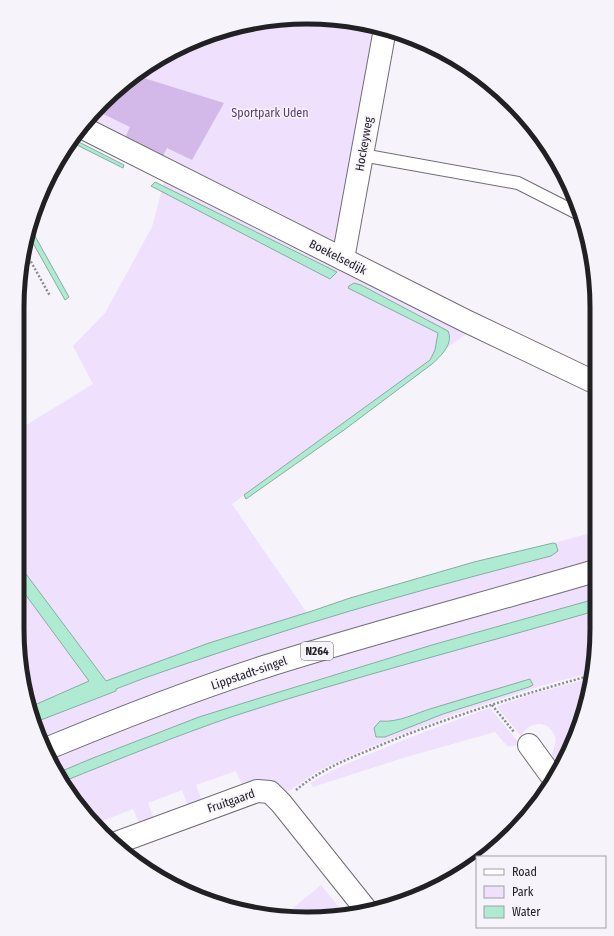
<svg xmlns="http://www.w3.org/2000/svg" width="614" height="936" font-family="'Fira Sans Condensed',sans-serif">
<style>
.green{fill:#efe0fd;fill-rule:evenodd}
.forest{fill:#d2b9ea}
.water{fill:#aeebd2;stroke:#84ae9e}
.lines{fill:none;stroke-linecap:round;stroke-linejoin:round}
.service-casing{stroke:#716d75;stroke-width:14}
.minor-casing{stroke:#716d75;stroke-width:24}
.primary-casing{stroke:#716d75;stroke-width:24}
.path{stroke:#8d8b90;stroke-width:2.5;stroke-dasharray:2 2;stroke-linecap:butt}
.service{stroke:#fff;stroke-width:12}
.minor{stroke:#fff;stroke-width:22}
.primary{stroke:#fff;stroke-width:22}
.labels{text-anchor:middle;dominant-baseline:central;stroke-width:3;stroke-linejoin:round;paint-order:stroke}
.shield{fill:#f7f3fb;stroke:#615f64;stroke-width:1}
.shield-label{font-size:11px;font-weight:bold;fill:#212023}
.park-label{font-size:12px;fill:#5b3a75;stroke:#f7f3fb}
.street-label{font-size:12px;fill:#212023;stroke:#f7f3fb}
.rim{fill:none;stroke:#212023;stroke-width:5}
</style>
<rect width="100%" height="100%" fill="#f7f3fb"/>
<g class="green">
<polygon points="288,18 345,20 377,27 339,249 83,125 89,116 131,77 179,47 232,27"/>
<polygon points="165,178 469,332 232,504 307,613 209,643 106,681 17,562 18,430 93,384 73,346 105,313 152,227"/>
<path d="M595,532V560L515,583L91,720L41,739L33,723L116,691L115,690C154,674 193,661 232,648C337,613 444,584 551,556L558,548L556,544L553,543Z"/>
<polygon points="17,577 93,682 31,712 17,629"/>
<path d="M595,582V599C414,650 231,700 57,773L50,759L213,696L375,645Z"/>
<path d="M595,611L594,667L593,672L541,686L455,714L370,747L318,771L286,793L243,787L236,771L196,785L202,801L188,806L182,790L148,803L154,819L140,825L133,809L97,823L66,790L62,782C119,759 176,736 234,716C353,677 475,646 595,611ZM530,680L532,685L529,687L443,714L385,737L380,721L388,722L405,717L432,708Z"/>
<path d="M591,678L567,757L557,772L551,759C552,751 557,745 555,737C549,719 529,721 521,736L498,708V706L529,695Z"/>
<path d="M490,708L520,744L508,747L495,732L403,758L313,787L310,783C333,769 357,759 382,749C417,734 454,721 490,708Z"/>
<polygon points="321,885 341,910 335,915 288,918 282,917"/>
</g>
<polygon class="forest" points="134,75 224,103 192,160 167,148 162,158 125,138 130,127 95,110"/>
<g class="water">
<polygon points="73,139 124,165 123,168 71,142"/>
<polygon points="155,182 337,272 330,279 151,186"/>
<polygon points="31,229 69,297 65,300 29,236"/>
<path d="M354,283L361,285L448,331C454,344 440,357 432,364L344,430L246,499L244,495L430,360L435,350L438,333L348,288L349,286Z"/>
<path d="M553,543L556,544L558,551L551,556C443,584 336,613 230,649C192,662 153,674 116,689V691L33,723L32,722L30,707L89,681L17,583V562L106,681L209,643L312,611L350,598L474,562Z"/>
<path d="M595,599V611C475,646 353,677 234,716C176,736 119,759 62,782L57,773L93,758L199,717L263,697L432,645Z"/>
<path d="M530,679L533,685L529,687L443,714L385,737H376L374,728L380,721C398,723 416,713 433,708C465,698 498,689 530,679Z"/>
</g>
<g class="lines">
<defs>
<polyline id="service" points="362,155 518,183 581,215"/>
<g id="minor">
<polyline points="81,127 466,321 596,383"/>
<polyline points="343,259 385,29"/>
<polyline points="529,745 553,778"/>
<polyline points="116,843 257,791 270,792 281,803 368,912"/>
</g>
<path id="primary" d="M46,749C118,719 192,690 267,666C375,632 486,603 595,571"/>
</defs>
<use href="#service" class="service-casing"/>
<use href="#minor" class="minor-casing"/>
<use href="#primary" class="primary-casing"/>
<g class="path">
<polyline points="25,251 50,296"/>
<polyline points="492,705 514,732"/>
<path d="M296,790C322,768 351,758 381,745C450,716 521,695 592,675"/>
</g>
<use href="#service" class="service"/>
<use href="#minor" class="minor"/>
<use href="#primary" class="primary"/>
</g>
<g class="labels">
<rect class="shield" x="301" y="642" width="32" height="18" rx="3"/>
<g class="shield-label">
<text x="317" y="651">N264</text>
</g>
<g class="park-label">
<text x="270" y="113">Sportpark Uden</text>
</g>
<g class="street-label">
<text transform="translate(364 144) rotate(-80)">Hockeyweg</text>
<text transform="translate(338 257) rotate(27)">Boekelsedijk</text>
<text transform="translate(249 673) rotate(-19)">Lippstadt-singel</text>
<text transform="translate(231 801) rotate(-19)">Fruitgaard</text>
</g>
</g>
<path d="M0 0H614V936H0ZM307 24H307A283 283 0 0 1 590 307V629A283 283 0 0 1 307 912H307A283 283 0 0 1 24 629V307A283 283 0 0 1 307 24Z" fill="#f7f3fb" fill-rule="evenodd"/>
<path class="rim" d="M307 24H307A283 283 0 0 1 590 307V629A283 283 0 0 1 307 912H307A283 283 0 0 1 24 629V307A283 283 0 0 1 307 24Z"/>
<rect x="476" y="856" width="130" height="72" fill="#f7f3fb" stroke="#a19fa5"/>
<rect x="484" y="869" width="20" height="6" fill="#ffffff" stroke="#a19fa5"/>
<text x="512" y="876" font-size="12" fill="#212023">Road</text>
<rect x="484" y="886" width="20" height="12" fill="#efe0fd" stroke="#a19fa5"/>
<text x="512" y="896" font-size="12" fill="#212023">Park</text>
<rect x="484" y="906" width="20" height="12" fill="#aeebd2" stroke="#a19fa5"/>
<text x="512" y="916" font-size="12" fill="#212023">Water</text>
</svg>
